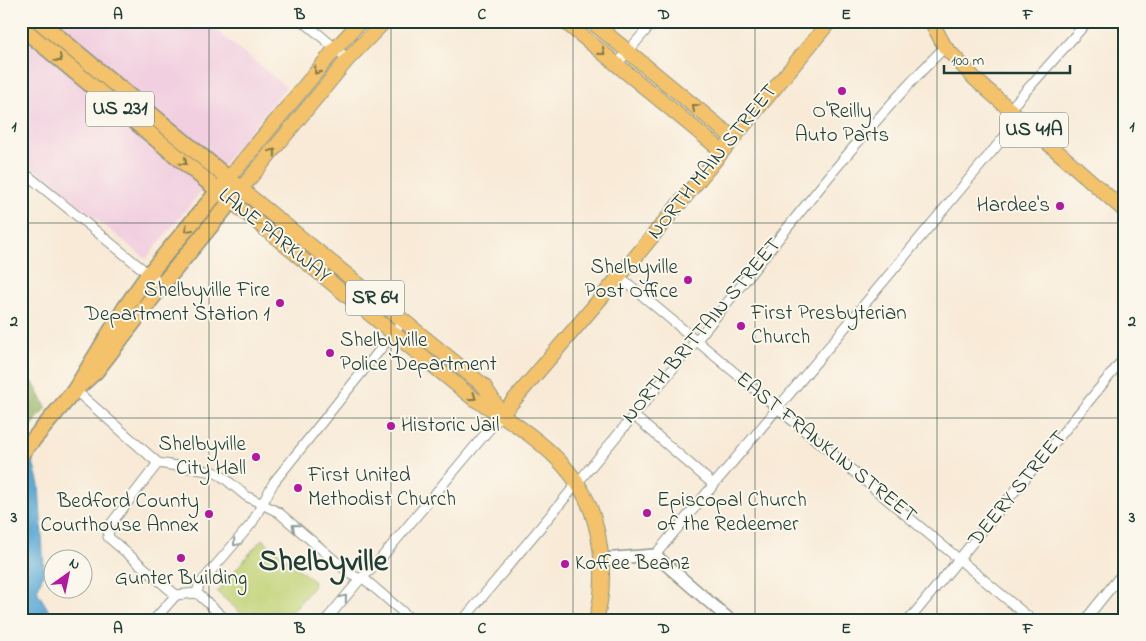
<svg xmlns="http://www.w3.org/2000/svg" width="1146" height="641" font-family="'Indie Flower',sans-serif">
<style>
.built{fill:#f2cfe0}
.green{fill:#c0d275;stroke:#708854}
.forest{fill:#98b466;stroke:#5c784d}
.water{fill:#5eabd8;stroke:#3e7486}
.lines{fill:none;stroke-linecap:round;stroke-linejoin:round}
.minor-casing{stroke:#8c9486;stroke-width:11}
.tertiary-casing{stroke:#8c9486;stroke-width:14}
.primary-casing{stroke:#8c9486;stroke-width:16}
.trunk-casing{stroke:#8c9486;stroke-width:18}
.minor{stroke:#fff;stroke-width:9}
.tertiary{stroke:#fff;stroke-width:11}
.primary{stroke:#f3c26a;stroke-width:14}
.trunk{stroke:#f3c26a;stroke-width:15}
.oneway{stroke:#7e794c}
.oneway2{stroke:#8f9e9a}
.grid{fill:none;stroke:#1f3d34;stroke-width:1;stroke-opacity:0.55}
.poi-dot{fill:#b5179e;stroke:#fbf7ec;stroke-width:2}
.labels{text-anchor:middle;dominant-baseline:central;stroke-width:4;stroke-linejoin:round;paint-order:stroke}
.shield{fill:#fbf7ec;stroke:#61756b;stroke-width:1}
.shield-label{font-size:20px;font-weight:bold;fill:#1f3d34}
.poi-label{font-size:21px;fill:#1f3d34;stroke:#fbf7ec;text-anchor:start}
.street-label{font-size:21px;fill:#1f3d34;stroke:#fbf7ec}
.town-label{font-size:31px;font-weight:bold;fill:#1f3d34;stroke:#fbf7ec}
.neatline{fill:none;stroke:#1f3d34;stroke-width:2}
.grid-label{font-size:16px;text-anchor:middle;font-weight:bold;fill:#1f3d34}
</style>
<rect width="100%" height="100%" fill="#fbf7ec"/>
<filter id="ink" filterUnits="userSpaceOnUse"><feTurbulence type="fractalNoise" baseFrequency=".02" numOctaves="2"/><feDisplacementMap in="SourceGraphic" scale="10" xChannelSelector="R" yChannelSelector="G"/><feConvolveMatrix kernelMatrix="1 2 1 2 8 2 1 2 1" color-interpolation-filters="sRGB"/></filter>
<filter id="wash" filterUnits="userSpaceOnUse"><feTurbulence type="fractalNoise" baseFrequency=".0096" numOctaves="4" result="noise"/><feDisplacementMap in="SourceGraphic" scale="20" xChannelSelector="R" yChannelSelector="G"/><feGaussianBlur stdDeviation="1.12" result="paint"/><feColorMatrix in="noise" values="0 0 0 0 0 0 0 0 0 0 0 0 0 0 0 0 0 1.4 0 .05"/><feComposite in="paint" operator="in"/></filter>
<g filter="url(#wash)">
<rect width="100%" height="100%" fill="#f8ead7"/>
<polygon class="built" points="21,21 205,21 286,87 146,259 21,158"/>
<polygon class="green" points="262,539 314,582 313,587 285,620 249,620 217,592"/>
<polygon class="forest" points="21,343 29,375 46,407 47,406 27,432 21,410"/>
<polygon class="water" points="21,415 39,485 44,571 37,591 49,611 49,620 21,620"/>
</g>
<g filter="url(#ink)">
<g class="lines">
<defs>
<g id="minor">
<polyline points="303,21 348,59"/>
<polyline points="617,64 654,21"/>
<polyline points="1009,110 1088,21"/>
<polyline points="21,170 162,285"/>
<polyline points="620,277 1032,620"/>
<polyline points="75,390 158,463 214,472 223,477 246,496 278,512 347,571 360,580"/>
<polyline points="633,415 713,484"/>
<polyline points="158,463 110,525 108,537 176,595 197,593"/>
<polyline points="655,555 1020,118"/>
<polyline points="362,577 412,620"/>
<polyline points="197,593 199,585 252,523 274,482 403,321"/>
<polyline points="197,593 226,620"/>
<polyline points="154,620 176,595"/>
<polyline points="326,620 362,577 371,570 502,414"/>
<path d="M463,620C541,527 619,434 696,341C778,242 854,138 945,47"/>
<polyline points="909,620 1125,357"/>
<polyline points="1085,620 1125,570"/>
</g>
<polyline id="tertiary" points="602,559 655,555 730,620"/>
<g id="primary">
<polyline points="385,21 348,59 241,189 484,386 500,411"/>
<polyline points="564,21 722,151"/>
<polyline points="591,21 733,138"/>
<polyline points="931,21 945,47 975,79 1125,211"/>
<polyline points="229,178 336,48 361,21"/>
<path d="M231,201L474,399C509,418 555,449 577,483C602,519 608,579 596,620"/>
<polyline points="502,414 618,278 830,21"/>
</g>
<g id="trunk">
<polyline points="39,21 241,189 162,285 96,371 75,390"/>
<polyline points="21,27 226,197"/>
<polyline points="21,454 75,390 125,308 148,275 229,178"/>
</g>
</defs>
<use href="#minor" class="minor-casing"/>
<use href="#tertiary" class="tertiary-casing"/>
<use href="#primary" class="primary-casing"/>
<use href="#trunk" class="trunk-casing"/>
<use href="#minor" class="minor"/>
<use href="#tertiary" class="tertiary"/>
<use href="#primary" class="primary"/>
<use href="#trunk" class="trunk"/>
</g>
<defs><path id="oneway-chevron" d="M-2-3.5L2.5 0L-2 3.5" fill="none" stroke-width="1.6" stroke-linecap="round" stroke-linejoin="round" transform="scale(1.25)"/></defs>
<g class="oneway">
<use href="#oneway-chevron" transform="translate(602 52) rotate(40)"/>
<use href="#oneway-chevron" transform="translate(59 59) rotate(40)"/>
<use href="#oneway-chevron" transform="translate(317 71) rotate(129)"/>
<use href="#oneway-chevron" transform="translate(695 107) rotate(-140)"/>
<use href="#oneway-chevron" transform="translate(273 152) rotate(-51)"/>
<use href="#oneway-chevron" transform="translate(184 162) rotate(39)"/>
<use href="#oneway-chevron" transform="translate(188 229) rotate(130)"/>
<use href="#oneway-chevron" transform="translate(473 397) rotate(35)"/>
</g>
<g class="oneway2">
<use href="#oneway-chevron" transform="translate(295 527) rotate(-140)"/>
<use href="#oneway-chevron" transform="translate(236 543) rotate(130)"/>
<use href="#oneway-chevron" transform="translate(344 598) rotate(-50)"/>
</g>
</g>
<path class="grid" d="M209,21V620M391,21V620M573,21V620M755,21V620M937,21V620M21,223H1125M21,418H1125"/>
<g class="poi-dot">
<circle cx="842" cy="91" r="5"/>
<circle cx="1060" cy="206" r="5"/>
<circle cx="688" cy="280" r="5"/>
<circle cx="280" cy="303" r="5"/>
<circle cx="741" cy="326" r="5"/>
<circle cx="330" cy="353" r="5"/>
<circle cx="391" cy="426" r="5"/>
<circle cx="256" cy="457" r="5"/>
<circle cx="298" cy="488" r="5"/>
<circle cx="647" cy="513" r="5"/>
<circle cx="209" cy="514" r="5"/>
<circle cx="181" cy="558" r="5"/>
<circle cx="565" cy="564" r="5"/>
</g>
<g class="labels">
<g class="shield">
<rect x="86" y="91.5" width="68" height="35" rx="4"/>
<rect x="1000" y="112.5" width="68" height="35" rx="4"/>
<rect x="346" y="280.5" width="58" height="35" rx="4"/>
</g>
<g class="shield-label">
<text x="120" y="109">US 231</text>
<text x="1034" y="130">US 41A</text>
<text x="375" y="298">SR 64</text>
</g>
<g class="poi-label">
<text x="842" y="112" text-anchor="middle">O'Reilly<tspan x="842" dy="24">Auto Parts</tspan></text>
<text x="1050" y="206" text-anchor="end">Hardee's</text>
<text x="678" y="268" text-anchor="end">Shelbyville<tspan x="678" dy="24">Post Office</tspan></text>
<text x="270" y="291" text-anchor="end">Shelbyville Fire<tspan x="270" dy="24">Department Station 1</tspan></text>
<text x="751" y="314">First Presbyterian<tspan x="751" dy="24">Church</tspan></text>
<text x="340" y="341">Shelbyville<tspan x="340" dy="24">Police Department</tspan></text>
<text x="401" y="426">Historic Jail</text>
<text x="246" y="445" text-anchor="end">Shelbyville<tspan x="246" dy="24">City Hall</tspan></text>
<text x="308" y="476">First United<tspan x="308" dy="24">Methodist Church</tspan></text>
<text x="657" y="501">Episcopal Church<tspan x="657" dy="24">of the Redeemer</tspan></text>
<text x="199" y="502" text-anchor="end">Bedford County<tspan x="199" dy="24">Courthouse Annex</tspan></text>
<text x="575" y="564">Koffee Beanz</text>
<text x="181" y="579" text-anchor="middle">Gunter Building</text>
</g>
<g class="street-label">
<text transform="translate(713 162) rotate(-51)">NORTH MAIN STREET</text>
<text transform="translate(274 236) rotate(39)">LANE PARKWAY</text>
<text transform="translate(702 331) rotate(-50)">NORTH BRITTAIN STREET</text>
<text transform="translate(826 448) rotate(39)">EAST FRANKLIN STREET</text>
<text transform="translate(1018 489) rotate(-51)">DEERY STREET</text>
</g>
<g class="town-label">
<text x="323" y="562">Shelbyville</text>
</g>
</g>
<rect width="1146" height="641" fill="none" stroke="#fbf7ec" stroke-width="55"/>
<g transform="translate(68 574) rotate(33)"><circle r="24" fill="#fbf7ec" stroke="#a3ada2"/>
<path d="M0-4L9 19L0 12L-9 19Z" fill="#b5179e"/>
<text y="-8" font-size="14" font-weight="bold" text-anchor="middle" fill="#1f3d34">N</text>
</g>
<path d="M944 65v8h126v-8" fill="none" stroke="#1f3d34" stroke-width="2.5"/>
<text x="951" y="65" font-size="15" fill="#1f3d34" stroke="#fbf7ec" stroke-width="4" paint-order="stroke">100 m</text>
<rect x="28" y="28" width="1090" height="586" class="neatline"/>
<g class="grid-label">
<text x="118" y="19">A</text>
<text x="300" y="19">B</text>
<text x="482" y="19">C</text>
<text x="664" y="19">D</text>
<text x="846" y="19">E</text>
<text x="1028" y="19">F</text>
<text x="14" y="131">1</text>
<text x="1132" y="131">1</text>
<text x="14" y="326">2</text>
<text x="1132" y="326">2</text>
<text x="14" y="522">3</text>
<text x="1132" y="522">3</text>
<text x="118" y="633">A</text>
<text x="300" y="633">B</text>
<text x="482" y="633">C</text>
<text x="664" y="633">D</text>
<text x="846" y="633">E</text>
<text x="1028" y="633">F</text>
</g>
</svg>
